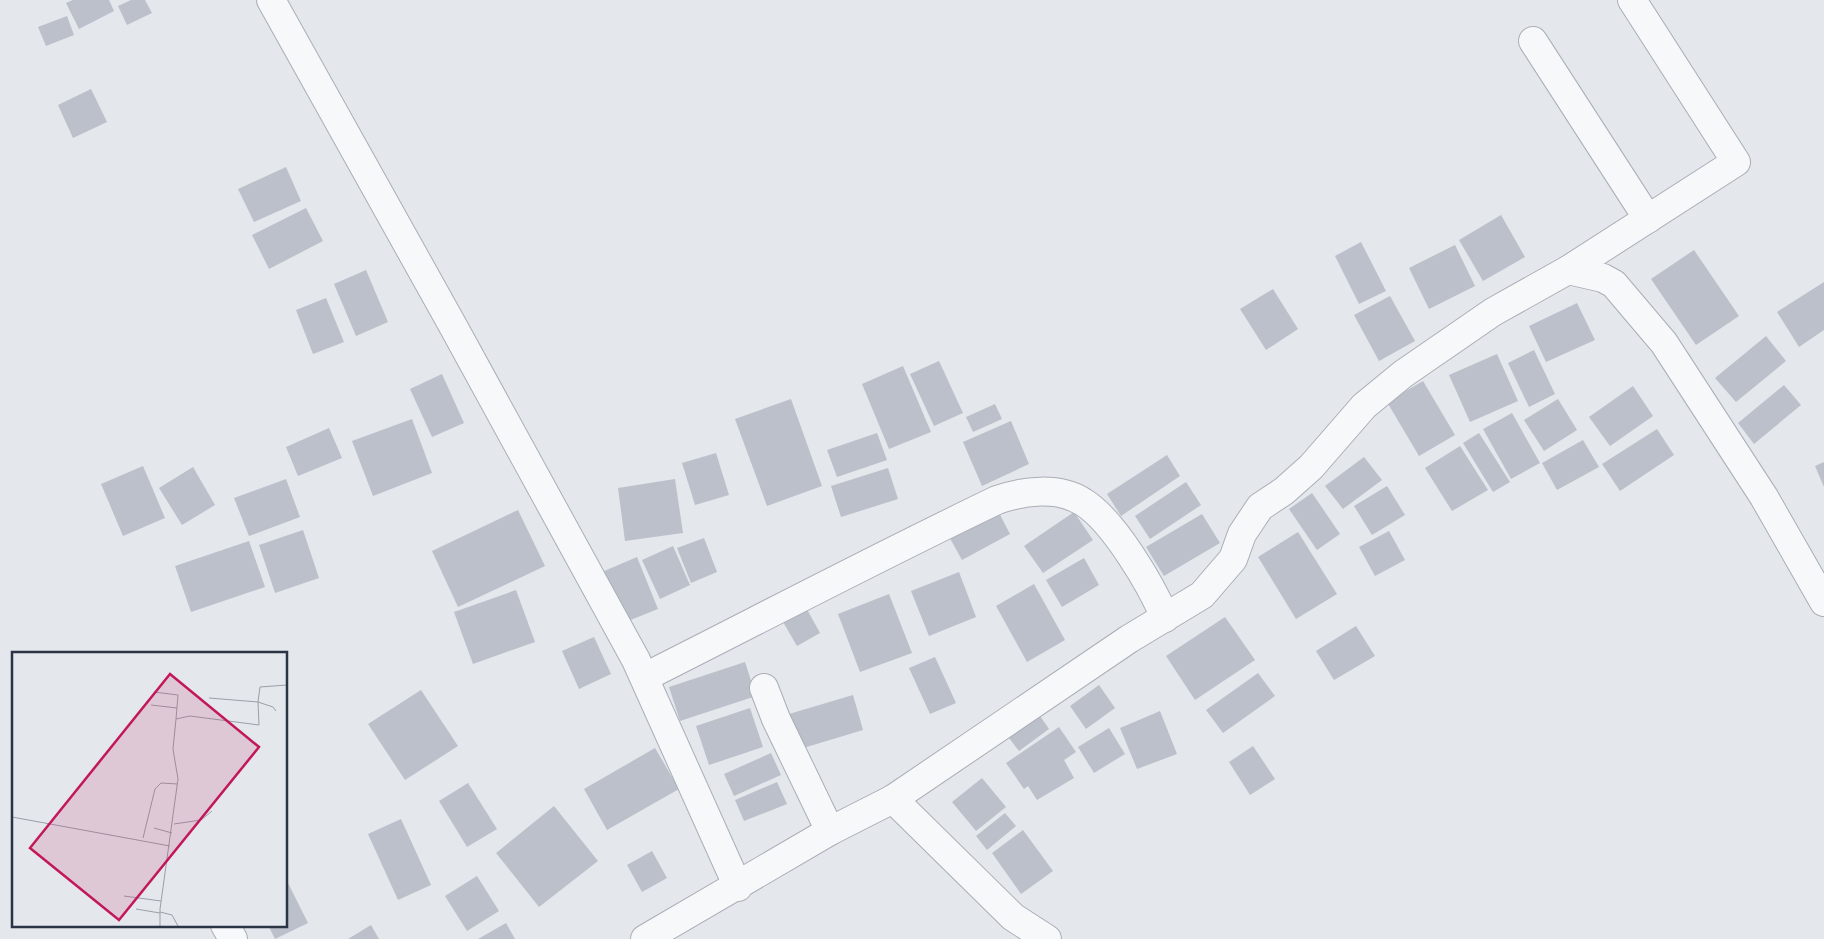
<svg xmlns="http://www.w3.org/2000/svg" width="1824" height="939" font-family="Ubuntu,sans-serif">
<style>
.building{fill:#bbc0ca}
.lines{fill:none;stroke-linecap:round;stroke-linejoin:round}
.minor-casing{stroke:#a9aeb7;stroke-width:30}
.minor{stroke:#f7f8fa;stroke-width:28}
.inset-road{fill:none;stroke:#9a9fa9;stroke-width:1}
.view{fill:#c2185b;fill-opacity:0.15;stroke:#c2185b;stroke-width:2.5}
.inset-edge{fill:none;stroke:#2b3445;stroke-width:2.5}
</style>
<rect width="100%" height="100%" fill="#e4e7ec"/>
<g class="building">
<polygon points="73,0 109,0 114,11 79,29 66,3"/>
<polygon points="131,0 145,0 152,13 127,25 118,6"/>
<polygon points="67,16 74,35 46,46 38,27"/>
<polygon points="91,89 107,122 73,138 58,105"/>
<polygon points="286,167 301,201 254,222 238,189"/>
<polygon points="306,208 323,241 269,269 252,235"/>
<polygon points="1501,215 1525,257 1483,281 1459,240"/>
<polygon points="1361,242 1386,291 1359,304 1335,256"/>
<polygon points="1455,245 1475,286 1429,309 1409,268"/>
<polygon points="1694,250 1739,316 1696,345 1651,279"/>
<polygon points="366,270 388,322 356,336 334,284"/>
<polygon points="1824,282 1824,330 1799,347 1777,312"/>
<polygon points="1273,289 1298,329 1266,350 1240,309"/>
<polygon points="1390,296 1415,341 1379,361 1354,315"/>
<polygon points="326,298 344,342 313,354 296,310"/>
<polygon points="1577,303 1595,340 1546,362 1529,326"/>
<polygon points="1766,336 1786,361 1736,402 1715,378"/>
<polygon points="1534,350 1555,394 1529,407 1508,363"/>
<polygon points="1497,354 1518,401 1470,422 1449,375"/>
<polygon points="939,361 963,413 934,426 910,374"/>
<polygon points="903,366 931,432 889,449 862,384"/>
<polygon points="442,374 464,423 432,437 410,389"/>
<polygon points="1423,381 1455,435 1419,456 1387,402"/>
<polygon points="1784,385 1801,405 1754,444 1738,423"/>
<polygon points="1633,386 1653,416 1610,446 1589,417"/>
<polygon points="791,399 822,486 767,506 735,419"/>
<polygon points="1558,399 1577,430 1544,451 1524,420"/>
<polygon points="995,404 1002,419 973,432 966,417"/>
<polygon points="1512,413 1540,463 1511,479 1483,429"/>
<polygon points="412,419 432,473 373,496 352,441"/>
<polygon points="1011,421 1029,464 982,486 963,442"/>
<polygon points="329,428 342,458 298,476 286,447"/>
<polygon points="1657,429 1674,455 1620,491 1602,464"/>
<polygon points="877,433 887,460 837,477 827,450"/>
<polygon points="1479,433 1510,482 1493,492 1463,443"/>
<polygon points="1583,440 1599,467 1557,490 1542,463"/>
<polygon points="1460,446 1488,490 1452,511 1425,468"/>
<polygon points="716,453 729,495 695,505 682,463"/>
<polygon points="1167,455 1180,476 1121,516 1107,494"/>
<polygon points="1364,457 1382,480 1343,509 1325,486"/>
<polygon points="1824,462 1824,487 1815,466"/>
<polygon points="143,466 165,518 123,536 101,484"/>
<polygon points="193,467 215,505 182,525 159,488"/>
<polygon points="888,468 898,499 841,517 831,486"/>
<polygon points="286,479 300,517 249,536 234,498"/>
<polygon points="675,479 683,533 625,541 618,488"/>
<polygon points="1186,482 1201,505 1150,539 1135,516"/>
<polygon points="1387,486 1405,515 1372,535 1354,506"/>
<polygon points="1312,493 1340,534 1317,550 1289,509"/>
<polygon points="995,505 1010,534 962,560 946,531"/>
<polygon points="518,510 545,566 458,607 432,551"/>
<polygon points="1074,512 1093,540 1043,573 1024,546"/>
<polygon points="1202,514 1220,543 1164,576 1146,547"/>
<polygon points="303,530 319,578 275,593 259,545"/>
<polygon points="1389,531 1405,560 1375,576 1359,547"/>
<polygon points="1298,532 1337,594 1296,619 1258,557"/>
<polygon points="704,538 717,572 691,583 677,548"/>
<polygon points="249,541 265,587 191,612 175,566"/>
<polygon points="673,546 690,585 660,599 642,560"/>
<polygon points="637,557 658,609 623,623 602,572"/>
<polygon points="1084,558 1099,585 1062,607 1046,580"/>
<polygon points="959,572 976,617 929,636 911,591"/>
<polygon points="1034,584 1065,640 1027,662 996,606"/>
<polygon points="516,590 535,642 473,664 454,612"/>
<polygon points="889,594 912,653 860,672 838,614"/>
<polygon points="803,602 820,633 797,646 779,615"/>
<polygon points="1225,617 1255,660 1195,700 1166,656"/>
<polygon points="1356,626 1375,656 1334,680 1316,651"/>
<polygon points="594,637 611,674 579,689 562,651"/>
<polygon points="935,657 956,703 930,714 909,668"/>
<polygon points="745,662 756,696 680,721 669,687"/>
<polygon points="1258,673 1275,696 1223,733 1206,710"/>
<polygon points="1099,685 1115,708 1086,729 1070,706"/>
<polygon points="421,690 458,746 405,780 368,724"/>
<polygon points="853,695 863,730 800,749 789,714"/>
<polygon points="750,708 763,747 709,765 696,726"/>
<polygon points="1160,711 1177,754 1137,769 1120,728"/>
<polygon points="1040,716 1049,729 1019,751 1009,738"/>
<polygon points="1059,727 1076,752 1064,760 1074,778 1037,800 1028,786 1024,789 1006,763"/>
<polygon points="1109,728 1125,754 1094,773 1078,747"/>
<polygon points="1253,746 1275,779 1250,795 1229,762"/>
<polygon points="655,748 679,789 607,830 584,789"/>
<polygon points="771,753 781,775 734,796 724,774"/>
<polygon points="982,778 1006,807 976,831 952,802"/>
<polygon points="777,782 787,804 744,821 735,800"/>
<polygon points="468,783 497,829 467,847 439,801"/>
<polygon points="554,806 598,861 539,907 496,853"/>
<polygon points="1005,813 1016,826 987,850 976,836"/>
<polygon points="401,819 431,885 398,900 368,834"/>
<polygon points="1023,830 1053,871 1021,894 992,853"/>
<polygon points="652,851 667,878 642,892 627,865"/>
<polygon points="477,876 499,911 467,931 445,896"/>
<polygon points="286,879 308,923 275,939 268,925 286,925"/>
<polygon points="506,923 515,939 478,939"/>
<polygon points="371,925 379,939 348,939"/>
</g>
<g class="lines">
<defs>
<g id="minor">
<polyline points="271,0 453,326 636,660 738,887"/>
<polyline points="1533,41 1648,219"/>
<polyline points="1568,270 1736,162 1632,0"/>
<path d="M645,677C762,618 878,557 997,500C1023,491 1058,486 1083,502C1113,520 1152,586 1165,618"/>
<polyline points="764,688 776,719 830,831"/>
<polyline points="893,799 1013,917 1047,939"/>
<polyline points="225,925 233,939"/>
<polyline points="645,939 830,831 893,799 1129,639 1202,595 1233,559 1242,534 1260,507 1284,491 1311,467 1364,406 1403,374 1493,312 1568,270 1603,278 1614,284 1664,343 1764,497 1824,602"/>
</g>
</defs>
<use href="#minor" class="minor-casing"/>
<use href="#minor" class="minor"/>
</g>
<g transform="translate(12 652)">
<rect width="275" height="275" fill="#e4e7ec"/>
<path class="inset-road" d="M142,40L166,43L164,67M139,53L165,56M264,59L261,55L246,50L248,35L275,33M0,165L158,194M162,172L189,168L200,159M142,176L160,181M131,186L143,137L149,131L166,132M112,244L149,249M124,257L148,261M148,260L160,263L166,274M148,274V257L166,127L161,97L164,67L178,64L247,73L246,50L197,46"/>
<path class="view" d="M158,22L247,95L107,268L18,196Z"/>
<rect width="275" height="275" class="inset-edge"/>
</g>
</svg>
